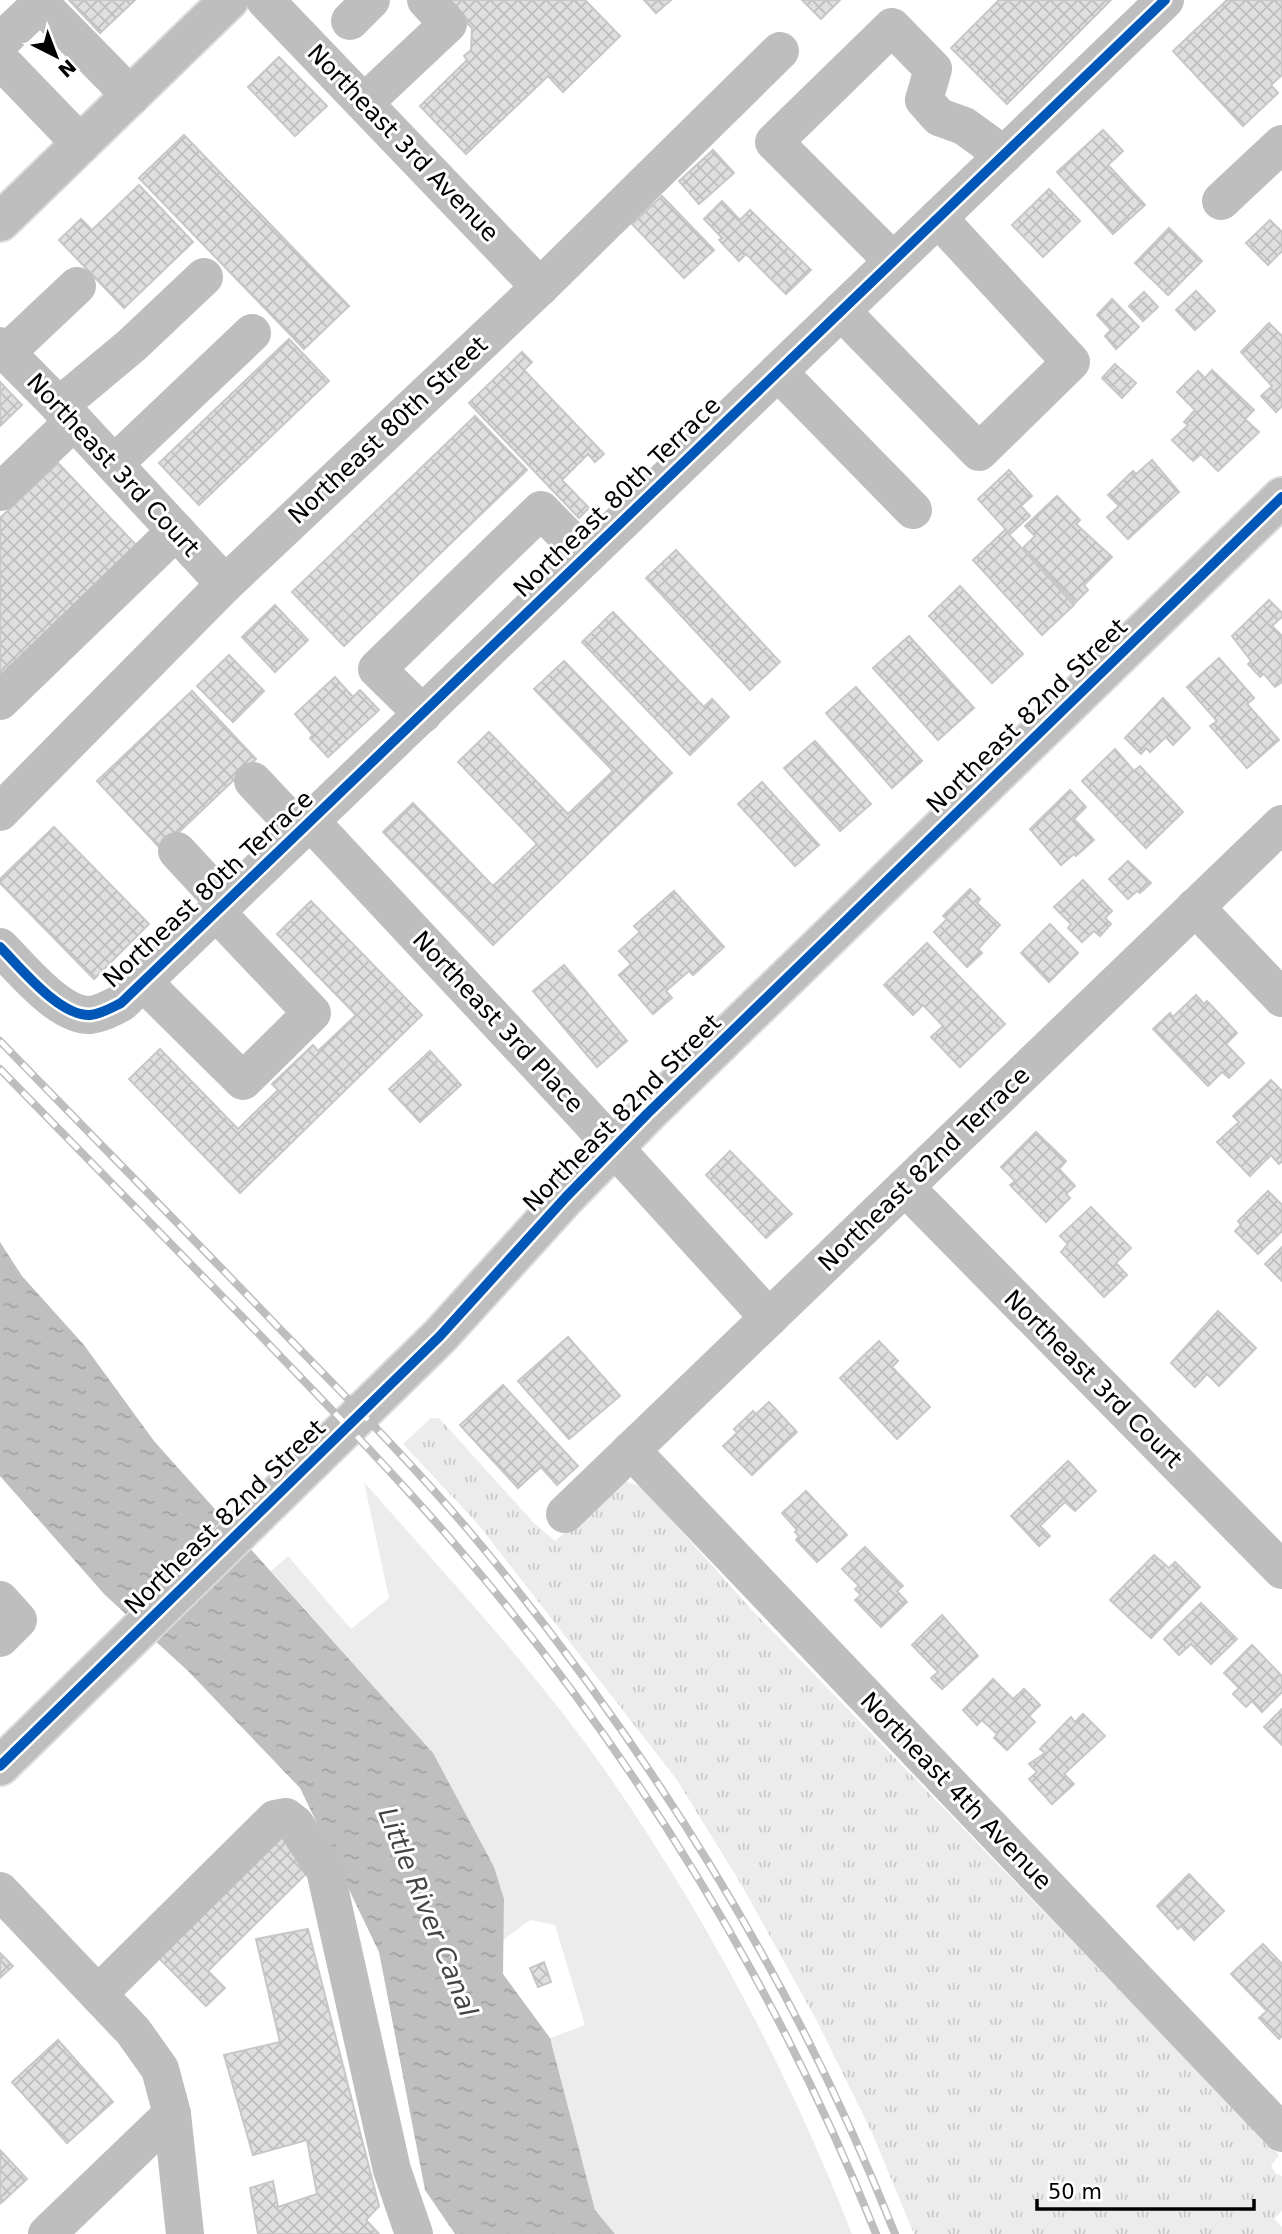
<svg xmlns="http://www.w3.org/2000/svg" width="1282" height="2234" font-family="'DejaVu Sans',sans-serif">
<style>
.green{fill:#ececec}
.park{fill:url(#park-tufts)}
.water{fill:url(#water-ripples)}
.building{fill:url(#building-cross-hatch);stroke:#c7c7c7;stroke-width:2}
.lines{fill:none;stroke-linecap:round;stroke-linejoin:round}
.major-casing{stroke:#dbdbdb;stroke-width:42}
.minor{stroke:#bebebe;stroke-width:38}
.major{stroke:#bebebe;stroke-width:38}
.rail-casing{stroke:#bebebe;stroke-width:8}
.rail{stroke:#fff;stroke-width:5;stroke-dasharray:16;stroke-linecap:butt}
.cycleway-casing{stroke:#fff;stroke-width:15}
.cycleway{stroke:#0057b8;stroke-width:10}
.labels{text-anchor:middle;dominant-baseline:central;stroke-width:6;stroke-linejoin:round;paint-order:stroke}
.street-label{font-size:24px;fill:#000;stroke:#fff}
.water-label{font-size:26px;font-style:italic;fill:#444;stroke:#fff}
</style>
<defs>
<pattern id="park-tufts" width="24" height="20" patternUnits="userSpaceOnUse" patternTransform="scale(1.75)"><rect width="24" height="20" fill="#ececec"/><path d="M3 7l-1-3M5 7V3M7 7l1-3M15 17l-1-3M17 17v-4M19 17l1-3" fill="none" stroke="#c9c9c9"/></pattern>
<pattern id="water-ripples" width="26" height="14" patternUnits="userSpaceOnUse" patternTransform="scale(1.75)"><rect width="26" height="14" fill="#bfbfbf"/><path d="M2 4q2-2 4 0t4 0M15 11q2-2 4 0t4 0" fill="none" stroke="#a2a2a2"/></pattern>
<pattern id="building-cross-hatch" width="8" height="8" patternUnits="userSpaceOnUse" patternTransform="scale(1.75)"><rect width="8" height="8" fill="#dfdfdf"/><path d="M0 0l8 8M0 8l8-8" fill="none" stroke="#bebebe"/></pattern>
</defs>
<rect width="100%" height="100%" fill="#fff"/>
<path class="green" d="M364,1482C448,1578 536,1671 609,1776C707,1918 789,2073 852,2234H615L595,2210L550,2038L585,2025L555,1925L530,1920L503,1940L504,1899L433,1753L271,1571L288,1556L351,1629L389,1598Z"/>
<polygon class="park" points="431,1418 439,1418 534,1523 555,1541 625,1481 642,1487 751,1609 1279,2155 1271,2166 1276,2174 1282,2176 1282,2211 1274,2219 1282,2227 1282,2234 914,2234 873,2135 818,2023 741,1884 677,1780 477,1523 403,1444"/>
<polygon class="water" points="0,1242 22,1276 84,1345 154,1441 433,1753 494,1867 504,1899 503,1974 550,2038 595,2210 615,2234 455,2234 425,2190 379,1952 300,1788 188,1671 105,1595 0,1476"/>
<g class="building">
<polygon points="69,0 135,0 100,33"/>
<polygon points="443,0 585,0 620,36 563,92 548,76 466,154 420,106 467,60 464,56 471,50 472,28"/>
<polygon points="644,0 671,0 656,13"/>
<polygon points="802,0 840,0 821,19"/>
<polygon points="999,0 1111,0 1007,104 951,48"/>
<polygon points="1227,0 1282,0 1282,75 1271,85 1278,93 1243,126 1173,51"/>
<polygon points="279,57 327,106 295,136 248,87"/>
<polygon points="1103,130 1123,151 1108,165 1145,205 1113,234 1057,172"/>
<polygon points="184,135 349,306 304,349 139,178"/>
<polygon points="713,150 734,173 699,204 679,181"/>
<polygon points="139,185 193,242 124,308 59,240 81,219 92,230"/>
<polygon points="1049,189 1080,221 1043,257 1012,225"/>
<polygon points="662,196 714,250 684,278 632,224"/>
<polygon points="722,201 740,220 750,210 811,270 786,294 746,254 739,261 719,240 722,238 704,219"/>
<polygon points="1270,220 1282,232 1282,251 1268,265 1246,243"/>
<polygon points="1169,228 1202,261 1168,295 1135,263"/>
<polygon points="1196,291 1215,311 1195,330 1176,310"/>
<polygon points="1144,292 1158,307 1143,321 1129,306"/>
<polygon points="1112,299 1139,327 1116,349 1105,336 1111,330 1097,315"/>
<polygon points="1269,323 1282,336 1282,406 1276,412 1261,396 1272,386 1241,352"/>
<polygon points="289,339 329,381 199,505 159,463"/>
<polygon points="522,352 532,362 524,370 604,454 595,462 588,454 562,480 589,508 579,518 469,403"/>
<polygon points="1115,364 1136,383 1122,398 1102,378"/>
<polygon points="1212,370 1254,410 1245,419 1259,432 1218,471 1201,454 1193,461 1172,440 1188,425 1184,422 1195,410 1177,392 1198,371 1205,378"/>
<polygon points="0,382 22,405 0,426"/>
<polygon points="475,416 527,470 344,646 292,592"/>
<polygon points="1152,460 1179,492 1128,539 1107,517 1119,506 1108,495 1133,471 1136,474"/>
<polygon points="58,463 137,546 0,677 0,518"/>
<polygon points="1009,470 1032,496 1021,506 1030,516 1010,534 978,499"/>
<polygon points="1057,496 1080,520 1076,524 1112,557 1084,585 1088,590 1075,603 1023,548 1035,536 1025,526"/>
<polygon points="1005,530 1074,605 1042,635 973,560"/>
<polygon points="676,550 780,662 750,690 646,578"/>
<polygon points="960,586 1023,654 992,683 929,616"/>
<polygon points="1269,600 1282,613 1282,617 1272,626 1282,636 1282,682 1275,687 1264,674 1260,677 1248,664 1251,661 1232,636"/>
<polygon points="275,605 308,640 275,672 242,637"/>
<polygon points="613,612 704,707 712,699 729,717 690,755 582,642"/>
<polygon points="909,636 974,708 938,740 873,668"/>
<polygon points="229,655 264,691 233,722 197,686"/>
<polygon points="1219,658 1254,698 1247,704 1279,740 1247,768 1210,726 1217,721 1187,687"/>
<polygon points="564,661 672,773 493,945 383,832 413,803 493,886 537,844 458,762 489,732 568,814 613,771 534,689"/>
<polygon points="335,677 353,697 360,690 379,710 328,757 310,738 313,735 295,714"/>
<polygon points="856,687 922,761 892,788 826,713"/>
<polygon points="192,691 256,759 161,849 97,781"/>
<polygon points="1163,698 1190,728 1173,745 1166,737 1150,752 1146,748 1141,754 1125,738"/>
<polygon points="815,741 871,804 840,831 784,768"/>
<polygon points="1115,749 1134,771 1140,766 1183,812 1146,848 1082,781"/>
<polygon points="762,782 819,845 795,866 738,804"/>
<polygon points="1070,790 1086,807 1074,819 1094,840 1076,856 1074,854 1061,865 1030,829"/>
<polygon points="54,827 149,924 94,979 0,883 0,879"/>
<polygon points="1128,861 1151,883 1140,893 1137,891 1128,899 1109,879"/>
<polygon points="1083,880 1112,911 1105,918 1111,924 1100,936 1094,931 1082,942 1068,928 1071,924 1054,907"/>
<polygon points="970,889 980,899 977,903 1000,925 978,949 982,953 967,967 934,932 947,919 943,916"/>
<polygon points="674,891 724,947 693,975 689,971 666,991 672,998 653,1014 619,975 631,964 619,951 640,932 634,926"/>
<polygon points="311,901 422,1015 240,1193 129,1079 160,1049 238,1129 278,1090 272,1084 313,1045 318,1051 356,1015 277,934"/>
<polygon points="1050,924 1078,953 1049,982 1021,953"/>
<polygon points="927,943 1005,1024 960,1067 931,1037 943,1026 923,1005 913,1015 884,985"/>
<polygon points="564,965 627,1041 597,1067 533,991"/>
<polygon points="1196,995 1204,1004 1207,1001 1237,1033 1226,1044 1244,1063 1229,1078 1222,1072 1208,1086 1153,1029 1170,1013 1173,1017"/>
<polygon points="430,1051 461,1085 420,1122 389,1089"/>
<polygon points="1271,1080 1282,1091 1282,1161 1279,1164 1271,1155 1250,1176 1217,1142 1239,1122 1233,1116"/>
<polygon points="1036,1132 1066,1161 1059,1169 1075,1186 1066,1194 1070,1198 1046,1222 1010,1185 1015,1181 1001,1167"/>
<polygon points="730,1151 792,1214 766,1238 706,1175"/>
<polygon points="1268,1191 1282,1205 1282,1231 1258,1254 1235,1231 1241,1225 1238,1221"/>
<polygon points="1091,1207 1131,1248 1116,1263 1127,1275 1104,1297 1061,1252 1068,1244 1060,1236"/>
<polygon points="1282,1247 1282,1281 1265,1264"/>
<polygon points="1218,1311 1256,1348 1219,1386 1207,1374 1195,1387 1171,1363"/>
<polygon points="568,1337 620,1396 569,1439 518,1381"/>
<polygon points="879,1341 898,1361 892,1367 930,1407 897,1439 840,1378"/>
<polygon points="503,1385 578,1466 557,1485 541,1467 518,1488 460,1425"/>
<polygon points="769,1402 797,1432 752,1475 723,1446 737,1433 734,1429 753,1411 756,1414"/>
<polygon points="1068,1461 1096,1491 1075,1511 1065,1502 1040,1526 1050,1536 1039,1546 1011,1516"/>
<polygon points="806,1491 847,1535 817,1562 796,1540 799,1536 795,1532 797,1530 782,1513"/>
<polygon points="865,1547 903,1586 897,1591 907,1602 881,1627 855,1600 861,1595 855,1589 859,1586 842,1569"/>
<polygon points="1154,1555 1169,1568 1175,1562 1200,1587 1151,1638 1110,1600"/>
<polygon points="1201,1603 1237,1639 1211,1664 1191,1644 1179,1655 1164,1639"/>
<polygon points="942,1615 978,1656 942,1689 931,1678 938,1672 912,1645"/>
<polygon points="1252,1645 1282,1676 1282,1692 1262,1712 1252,1701 1246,1707 1233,1694 1239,1688 1224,1673"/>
<polygon points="993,1679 1013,1699 1024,1689 1040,1705 1029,1716 1035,1722 1007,1750 994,1738 997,1734 982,1720 977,1725 963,1710"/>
<polygon points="1282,1709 1282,1745 1264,1727"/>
<polygon points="1083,1714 1105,1736 1064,1774 1074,1784 1052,1804 1029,1779 1037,1772 1029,1764 1045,1753 1040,1749 1071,1717 1075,1722"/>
<polygon points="280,1824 318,1862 208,1971 225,1988 206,2006 152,1951"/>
<polygon points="1189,1874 1224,1911 1194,1940 1181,1926 1178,1929 1157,1906"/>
<polygon points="308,1929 379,2206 366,2220 379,2234 258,2234 250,2188 273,2181 278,2207 317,2194 307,2140 253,2155 224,2055 280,2042 256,1939"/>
<polygon points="1263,1944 1282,1964 1282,2036 1279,2039 1259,2018 1267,2011 1231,1974"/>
<polygon points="0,1953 13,1966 0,1978"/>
<polygon points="544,1962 551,1982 538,1987 530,1968"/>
<polygon points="58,2040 113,2102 67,2143 12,2082"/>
<polygon points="0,2150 27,2179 1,2203 0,2201"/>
</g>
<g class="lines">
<defs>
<g id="major">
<polyline points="0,222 229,0"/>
<polyline points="0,1766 440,1336 566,1197 648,1113 1282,497"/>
</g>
</defs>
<use href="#major" class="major-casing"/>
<g class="minor">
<polyline points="37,0 131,96"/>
<polyline points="265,0 540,287"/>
<polyline points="350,21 371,0"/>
<polyline points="0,42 41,3"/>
<polyline points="0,60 81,144"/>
<polyline points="365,102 448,24 426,0"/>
<polyline points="1221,201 1282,144"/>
<polyline points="893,261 774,142 892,27 933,69 924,100 939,117 964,126 1004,155"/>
<polyline points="841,311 979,452 1071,362 938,218"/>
<polyline points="0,346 74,421 225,584"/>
<polyline points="6,353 77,286"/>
<polyline points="778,372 913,510"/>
<polyline points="59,406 132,345 204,277"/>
<polyline points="114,464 252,333"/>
<polyline points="0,492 74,421"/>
<polyline points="0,701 176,531"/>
<polyline points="423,714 377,669 541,510 586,556"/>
<polyline points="253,781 300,831"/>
<polyline points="0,812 225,584 540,287 780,51"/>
<polyline points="310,821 580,1110 769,1318"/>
<polyline points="177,851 225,903"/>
<polyline points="1195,907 1282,998"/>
<path d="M0,947C21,968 59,1016 90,1015C101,1014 111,1008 121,1003L1165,0"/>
<polyline points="143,982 243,1081 312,1013 216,912"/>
<polyline points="905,1187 1282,1570"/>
<polyline points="631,1450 1282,2133"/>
<polyline points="565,1514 1282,824"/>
<polyline points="0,1600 18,1620 0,1638"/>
<polyline points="0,1891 133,2031 160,2069 172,2114 185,2234"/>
<polyline points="98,1994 275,1819 286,1817 295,1824 325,1870 392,2170 414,2234"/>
<polyline points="47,2234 172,2114"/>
</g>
<use href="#major" class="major"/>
<defs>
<g id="rail">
<path d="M0,1041C93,1137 187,1232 279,1328C346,1397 414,1465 475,1538C649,1748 795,1980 895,2234"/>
<path d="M0,1069C86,1157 172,1245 258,1333C326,1404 395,1474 459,1549C632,1750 778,1987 876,2234"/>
</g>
</defs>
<use href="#rail" class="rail-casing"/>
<use href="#rail" class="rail"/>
<defs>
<g id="cycleway">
<path d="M0,947C21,968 59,1016 90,1015C101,1014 111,1008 121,1003L1165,0"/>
<polyline points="0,1766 440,1336 566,1197 648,1113 1282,497"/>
</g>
</defs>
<use href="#cycleway" class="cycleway-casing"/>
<use href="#cycleway" class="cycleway"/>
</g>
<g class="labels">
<g class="street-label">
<text transform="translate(403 143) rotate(46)">Northeast 3rd Avenue</text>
<text transform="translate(388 430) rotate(-43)">Northeast 80th Street</text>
<text transform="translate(113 465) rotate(47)">Northeast 3rd Court</text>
<text transform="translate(617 497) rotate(-44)">Northeast 80th Terrace</text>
<text transform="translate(1027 716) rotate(-44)">Northeast 82nd Street</text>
<text transform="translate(208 889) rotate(-43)">Northeast 80th Terrace</text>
<text transform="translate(498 1022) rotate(47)">Northeast 3rd Place</text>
<text transform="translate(622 1113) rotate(-45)">Northeast 82nd Street</text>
<text transform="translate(924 1169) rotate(-44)">Northeast 82nd Terrace</text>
<text transform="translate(1093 1379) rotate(45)">Northeast 3rd Court</text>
<text transform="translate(225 1517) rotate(-44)">Northeast 82nd Street</text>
<text transform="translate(956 1791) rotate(46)">Northeast 4th Avenue</text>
</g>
<g class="water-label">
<text transform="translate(428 1912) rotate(68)">Little River Canal</text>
</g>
</g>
<g transform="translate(56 56) rotate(138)" stroke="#ffffff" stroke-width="5" paint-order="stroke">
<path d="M0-5L12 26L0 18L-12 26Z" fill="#000000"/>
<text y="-10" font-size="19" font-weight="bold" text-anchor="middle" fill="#000000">N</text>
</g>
<path d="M1037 2199v10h217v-10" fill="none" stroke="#000000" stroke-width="3.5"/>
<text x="1048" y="2199" font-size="21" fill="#000000" stroke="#ffffff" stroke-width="5" paint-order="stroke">50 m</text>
</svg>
